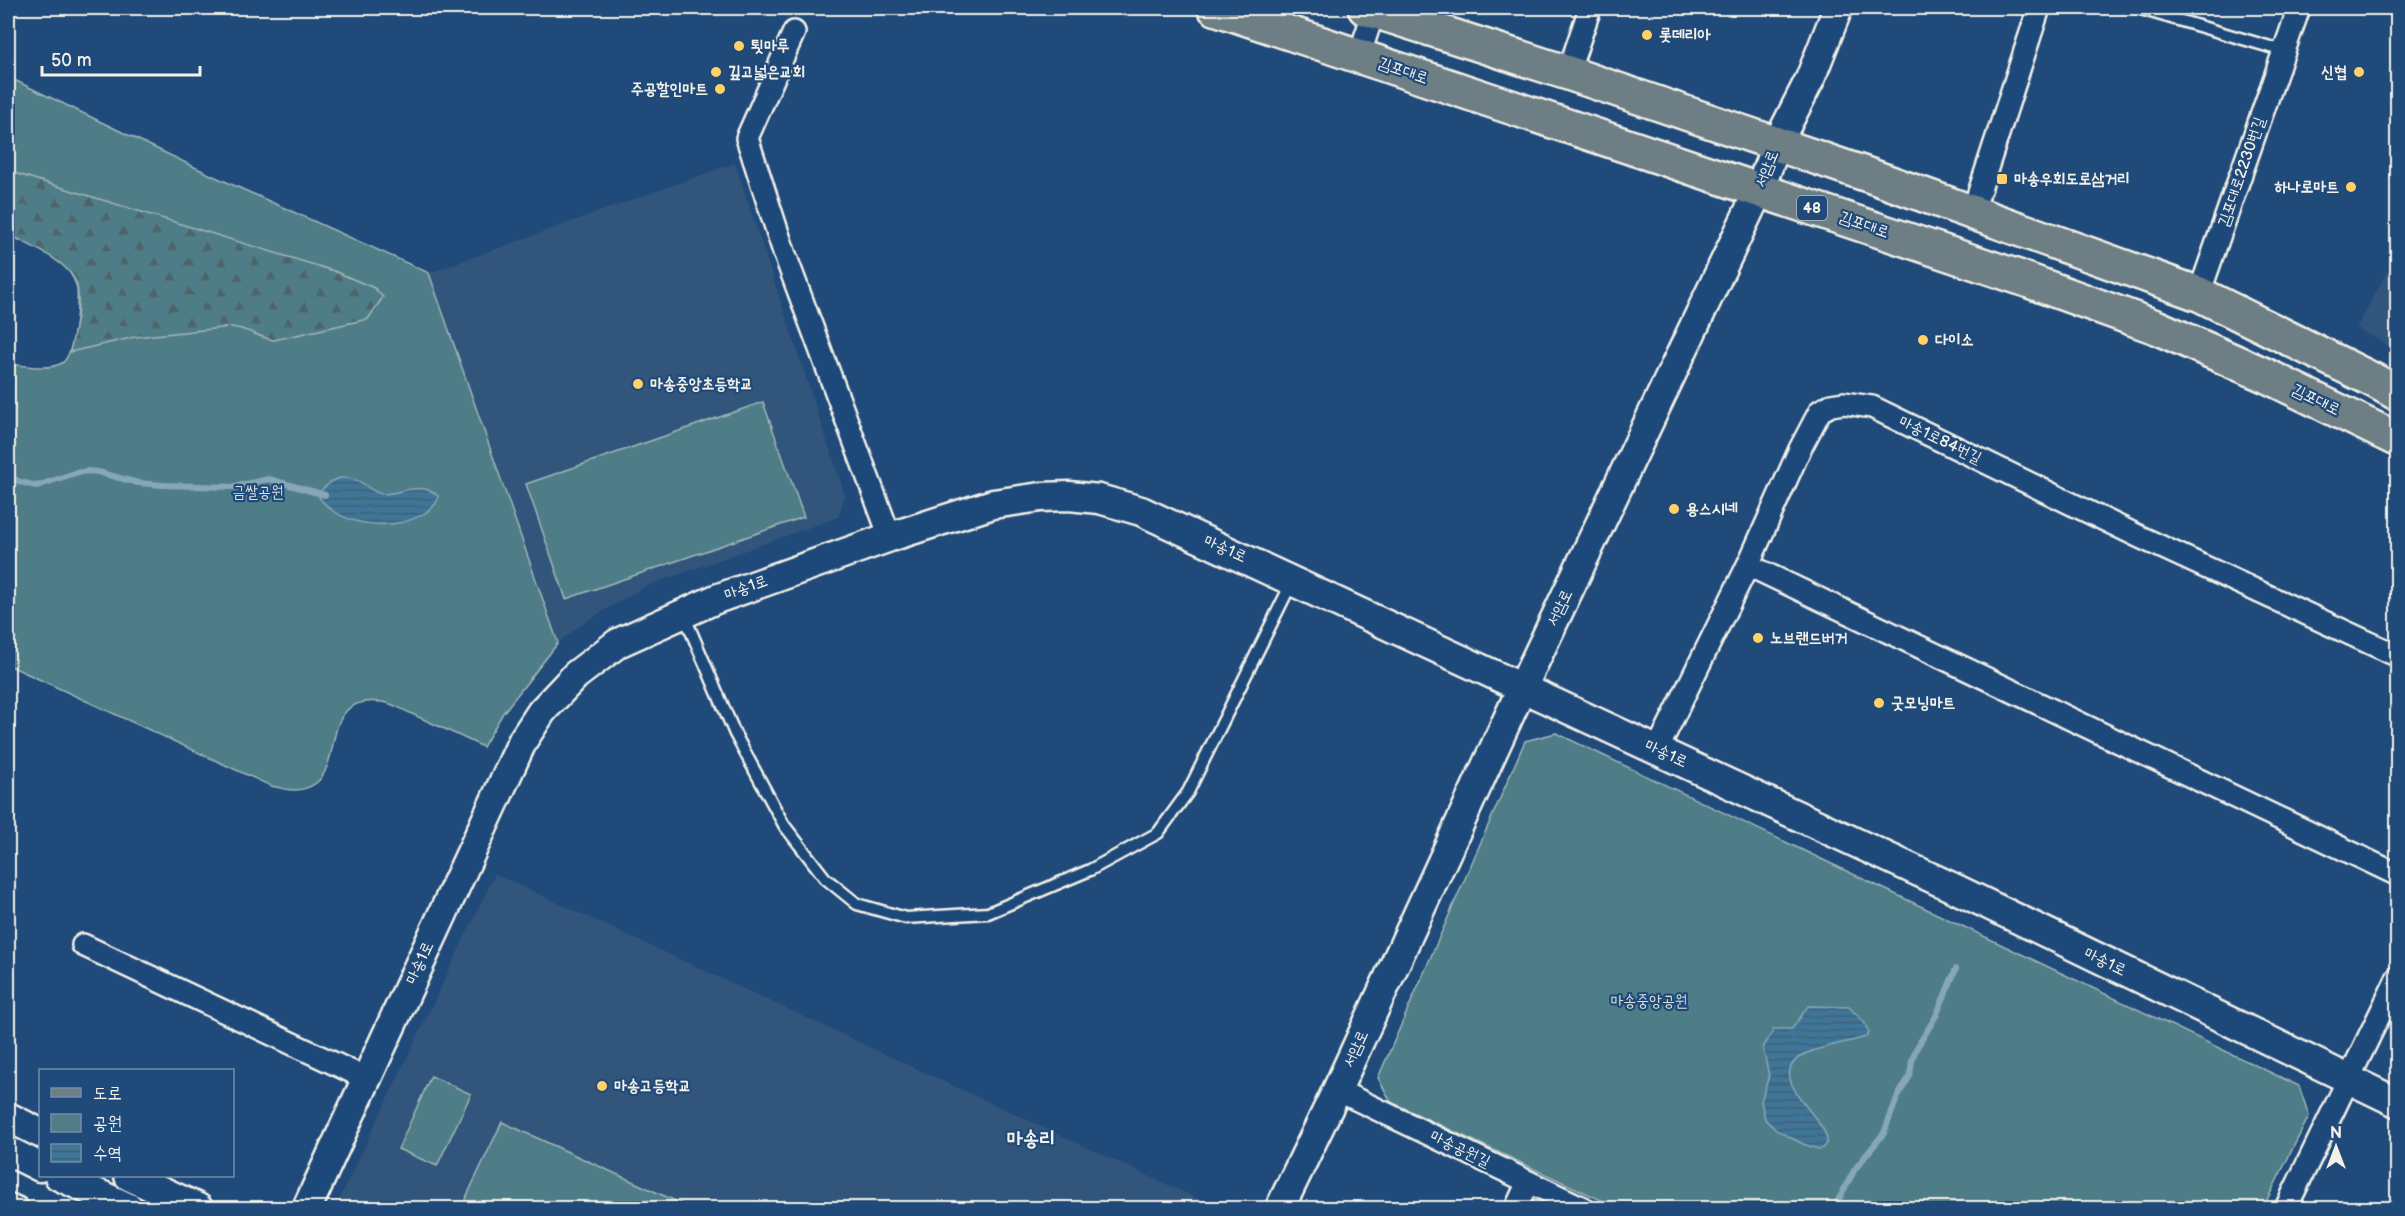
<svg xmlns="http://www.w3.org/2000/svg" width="2405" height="1216" font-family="'Balsamiq Sans','Poor Story',sans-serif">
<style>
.built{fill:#32557b}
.green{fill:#507d87;stroke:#a2b7b8;stroke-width:1.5}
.forest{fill:url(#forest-firs);stroke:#a2b7b8;stroke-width:1.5}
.water{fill:url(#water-rules);stroke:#87a7b9;stroke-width:1.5}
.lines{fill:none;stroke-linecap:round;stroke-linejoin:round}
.stream{stroke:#87a7b9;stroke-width:6}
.lane-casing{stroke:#f4f1e8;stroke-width:15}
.street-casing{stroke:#f4f1e8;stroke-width:26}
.secondary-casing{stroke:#f4f1e8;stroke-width:33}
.primary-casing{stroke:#f4f1e8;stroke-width:38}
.lane{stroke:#1f4a7a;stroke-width:10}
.street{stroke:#1f4a7a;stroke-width:21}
.secondary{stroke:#1f4a7a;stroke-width:28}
.primary{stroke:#6d7e84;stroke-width:33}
.poi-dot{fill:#ffd166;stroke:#1f4a7a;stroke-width:2}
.labels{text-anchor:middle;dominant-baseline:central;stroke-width:4.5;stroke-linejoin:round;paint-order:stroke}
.shield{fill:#1f4a7a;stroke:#b4bfc7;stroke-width:1.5}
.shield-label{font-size:15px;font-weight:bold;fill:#f4f1e8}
.poi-label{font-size:16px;font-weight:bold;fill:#f4f1e8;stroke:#1f4a7a;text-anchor:start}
.street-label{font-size:16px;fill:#f4f1e8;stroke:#1f4a7a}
.park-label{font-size:16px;fill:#dbe0d9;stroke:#1f4a7a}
.quarter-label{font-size:20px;font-weight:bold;fill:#f4f1e8;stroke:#1f4a7a}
</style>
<defs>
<pattern id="forest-firs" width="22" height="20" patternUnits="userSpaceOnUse" patternTransform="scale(1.5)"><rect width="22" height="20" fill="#507d87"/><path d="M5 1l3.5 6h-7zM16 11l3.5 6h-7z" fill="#4d656a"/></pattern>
<pattern id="water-rules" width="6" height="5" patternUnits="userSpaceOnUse" patternTransform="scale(1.5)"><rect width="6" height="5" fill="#3e7699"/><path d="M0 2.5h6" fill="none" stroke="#445f70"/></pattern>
</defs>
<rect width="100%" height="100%" fill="#1f4a7a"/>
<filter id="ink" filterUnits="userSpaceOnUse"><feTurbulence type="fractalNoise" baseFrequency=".0167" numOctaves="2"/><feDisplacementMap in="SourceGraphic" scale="12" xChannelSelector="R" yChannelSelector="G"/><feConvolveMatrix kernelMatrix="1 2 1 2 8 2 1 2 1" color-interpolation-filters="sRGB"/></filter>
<g filter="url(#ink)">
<g class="built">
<polygon points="735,163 845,495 838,517 644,587 585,622 558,643 429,273"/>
<polygon points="2397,254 2397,350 2356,328"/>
<polygon points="495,874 1218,1208 335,1208"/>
</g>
<g class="green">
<path d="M8,77L211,175L429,273L558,643L503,713L483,747C460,736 436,725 412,714C403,710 392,703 382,702C307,693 357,789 293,790C286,790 278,787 271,786L8,665V364C23,365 48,371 62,363C75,355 78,304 77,289C76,283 71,273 67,269C52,253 26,244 8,234Z"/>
<polygon points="763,402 804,517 566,599 526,484"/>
<polygon points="1556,733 2299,1086 2309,1116 2263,1208 1618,1208 1391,1102 1378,1078 1525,741"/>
<polygon points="431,1076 471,1094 437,1166 398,1149"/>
<polygon points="502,1122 691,1208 461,1208"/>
</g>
<path class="forest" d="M8,171L334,271L374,288L383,297L368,319L274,340C259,338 247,328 231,327L135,337L70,352C74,333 81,305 77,286C72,262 28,245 8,234Z"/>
<g class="water">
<path d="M341,478C365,477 369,494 384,494C401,493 423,481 438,496C438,503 434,506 428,511C399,532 341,529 319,497V492L332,481Z"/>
<path d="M1808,1006L1849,1007L1864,1022L1869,1033L1866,1037C1847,1043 1826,1045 1807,1053C1757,1076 1830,1118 1827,1143L1824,1148L1819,1149L1803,1144L1776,1130L1765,1119L1761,1101L1769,1076L1763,1048L1774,1029H1792Z"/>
</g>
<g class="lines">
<g class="stream">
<polyline points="8,475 20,482 37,486 75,473 88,471 98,472 138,483 163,485 232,487 269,479 325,495"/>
<polyline points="1834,1208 1855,1169 1884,1133 1898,1096 1910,1076 1912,1061 1916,1049 1936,1016 1956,969"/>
</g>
<defs>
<g id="lane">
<polyline points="2137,8 2284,51"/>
<polyline points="684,615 735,734 784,825 825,878 857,904 906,918 988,913 1090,870 1158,833 1188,792 1292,582"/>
</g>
<g id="street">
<polyline points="794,32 747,138 784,252 890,537"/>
<polyline points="1359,56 1375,8"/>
<polyline points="1568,73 1590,8"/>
<polyline points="1973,211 2039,8"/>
<polyline points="2199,294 2299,8"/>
<polyline points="1748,565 2398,875"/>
<polyline points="1657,750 1748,565 1800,449 1820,411 1831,405 1844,403 1872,407 2140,537 2398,656"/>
<polyline points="83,945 367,1079"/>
<polyline points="1337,1090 1583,1208"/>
<polyline points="8,1204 17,1208"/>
<polyline points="1516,1208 1528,1182"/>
<polyline points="2286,1208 2398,977"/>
</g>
<g id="secondary">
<polyline points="8,1117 40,1133"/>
<polyline points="8,1151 40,1167"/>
<polyline points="59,1176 129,1208"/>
<polyline points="129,1176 198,1208"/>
<polyline points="307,1208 523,740 542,711 576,675 618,643 716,599 890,537 993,504 1041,497 1069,496 1099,499 1141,511 1958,890 2398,1103"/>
<polyline points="1280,1208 1337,1090 1522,688 1759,190 1777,144 1810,79 1838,8"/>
</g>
<g id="primary">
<polyline points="1215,8 2021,278 2156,327 2267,376 2398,440"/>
<polyline points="1365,8 1568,73 1871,176 2199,294 2377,382 2398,394"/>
</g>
</defs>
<use href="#lane" class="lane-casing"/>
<use href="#street" class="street-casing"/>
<use href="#secondary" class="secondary-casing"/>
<use href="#primary" class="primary-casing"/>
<use href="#lane" class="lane"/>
<use href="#street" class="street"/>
<use href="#secondary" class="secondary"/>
<use href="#primary" class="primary"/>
</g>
</g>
<g class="poi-dot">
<circle cx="1647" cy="35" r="6"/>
<circle cx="739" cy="46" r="6"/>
<circle cx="716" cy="72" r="6"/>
<circle cx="2359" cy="72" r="6"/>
<circle cx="720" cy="89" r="6"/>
<rect x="1996" y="173" width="12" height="12" rx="3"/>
<circle cx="2351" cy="187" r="6"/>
<circle cx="1923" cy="340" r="6"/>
<circle cx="638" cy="384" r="6"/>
<circle cx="1674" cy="509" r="6"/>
<circle cx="1758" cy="638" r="6"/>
<circle cx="1879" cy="703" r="6"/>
<circle cx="602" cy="1086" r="6"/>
</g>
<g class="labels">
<rect class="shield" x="1797" y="196" width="30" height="24" rx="4.5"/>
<g class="shield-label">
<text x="1812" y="208">48</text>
</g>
<g class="poi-label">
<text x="1659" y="35">롯데리아</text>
<text x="751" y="46">툇마루</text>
<text x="728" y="72">깊고넓은교회</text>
<text x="2347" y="72" text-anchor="end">신협</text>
<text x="708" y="89" text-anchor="end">주공할인마트</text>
<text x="2014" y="179">마송우회도로삼거리</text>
<text x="2339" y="187" text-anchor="end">하나로마트</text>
<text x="1935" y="340">다이소</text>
<text x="650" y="384">마송중앙초등학교</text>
<text x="1686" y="509">용스시네</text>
<text x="1770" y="638">노브랜드버거</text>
<text x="1891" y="703">굿모닝마트</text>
<text x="614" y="1086">마송고등학교</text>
</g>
<g class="street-label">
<text transform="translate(1403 71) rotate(19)">김포대로</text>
<text transform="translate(1767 169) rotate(-68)">서암로</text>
<text transform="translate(2242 172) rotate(-71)">김포대로2230번길</text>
<text transform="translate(1864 225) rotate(19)">김포대로</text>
<text transform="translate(2316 400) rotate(26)">김포대로</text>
<text transform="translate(1940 440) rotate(26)">마송1로84번길</text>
<text transform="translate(1225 549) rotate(24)">마송1로</text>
<text transform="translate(746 588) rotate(-20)">마송1로</text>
<text transform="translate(1560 608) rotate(-64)">서암로</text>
<text transform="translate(1666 754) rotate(25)">마송1로</text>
<text transform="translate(2105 962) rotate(26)">마송1로</text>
<text transform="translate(420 963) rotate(-65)">마송1로</text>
<text transform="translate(1356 1049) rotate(-65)">서암로</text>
<text transform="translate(1460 1149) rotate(26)">마송공원길</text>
</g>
<g class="park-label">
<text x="258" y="492">금쌀공원</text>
<text x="1649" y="1001">마송중앙공원</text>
</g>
<g class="quarter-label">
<text x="1031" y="1139">마송리</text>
</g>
</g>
<rect width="2405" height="1216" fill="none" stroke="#1f4a7a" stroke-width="30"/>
<rect x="15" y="15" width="2375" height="1186" fill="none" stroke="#f4f1e8" stroke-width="2" filter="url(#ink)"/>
<rect x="39" y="1069" width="195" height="108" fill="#1f4a7a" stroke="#748da6" stroke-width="1.5"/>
<rect x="51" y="1088" width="30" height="9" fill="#6d7e84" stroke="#748da6" stroke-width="1.5"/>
<text x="93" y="1099" font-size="18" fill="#f4f1e8">도로</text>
<rect x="51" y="1114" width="30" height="18" fill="#507d87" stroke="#748da6" stroke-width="1.5"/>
<text x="93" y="1129" font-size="18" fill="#f4f1e8">공원</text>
<rect x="51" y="1144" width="30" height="18" fill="url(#water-rules)" stroke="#748da6" stroke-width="1.5"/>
<text x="93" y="1159" font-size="18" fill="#f4f1e8">수역</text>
<g transform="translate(2336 1147)" stroke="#1f4a7a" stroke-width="4.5" paint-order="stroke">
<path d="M0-4.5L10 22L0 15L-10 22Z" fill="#f4f1e8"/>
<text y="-9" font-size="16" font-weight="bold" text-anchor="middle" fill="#f4f1e8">N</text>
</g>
<path d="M42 66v9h158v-9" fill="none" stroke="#f4f1e8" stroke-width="3"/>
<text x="51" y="66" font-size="18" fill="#f4f1e8" stroke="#1f4a7a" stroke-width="4.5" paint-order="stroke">50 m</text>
</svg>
